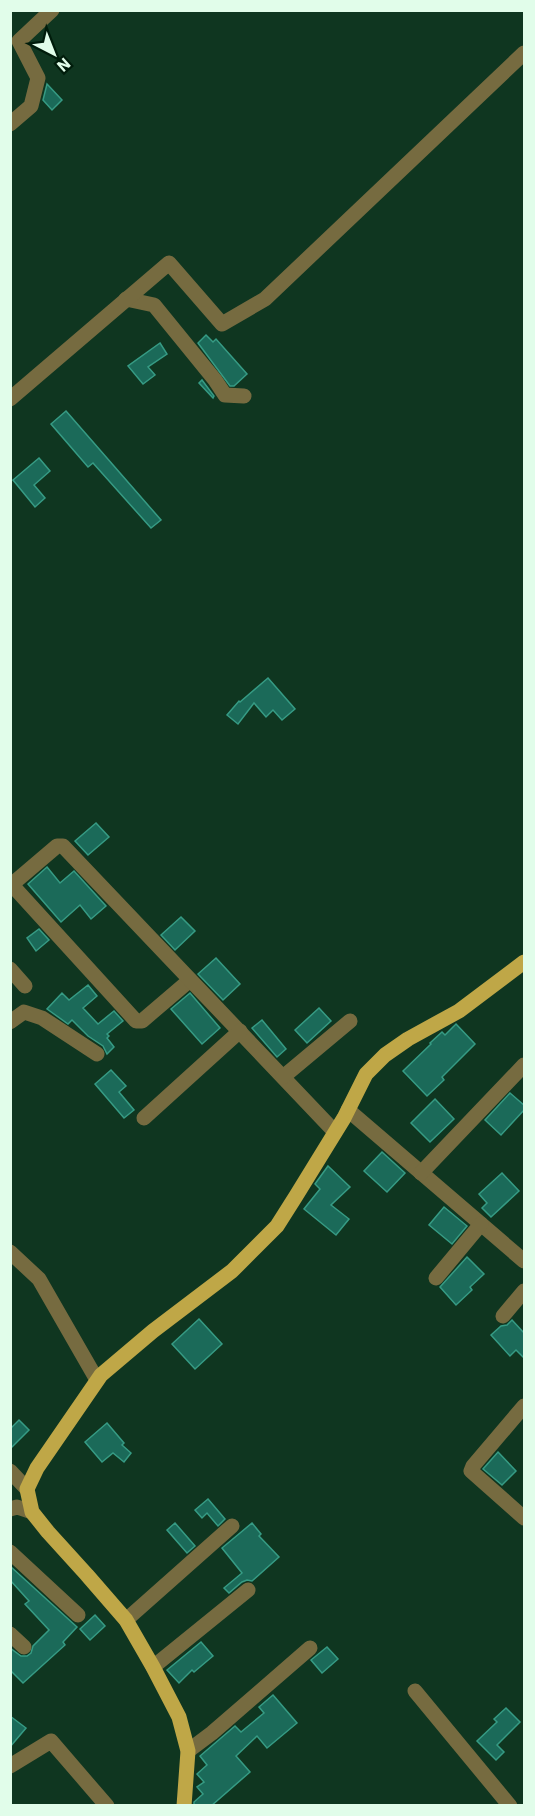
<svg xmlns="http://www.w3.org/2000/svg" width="535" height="1816" font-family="'IBM Plex Sans',sans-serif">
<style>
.building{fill:#1b6a59;stroke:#369b84;stroke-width:1.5}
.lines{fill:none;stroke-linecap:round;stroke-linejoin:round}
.minor{stroke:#766b40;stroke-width:15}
.major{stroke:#bfa747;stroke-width:15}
</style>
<rect width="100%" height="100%" fill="#0f3620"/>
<g class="building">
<polygon points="47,84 62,100 52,110 43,100"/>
<polygon points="206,335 213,342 216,339 247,374 234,386 230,386 198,343"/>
<polygon points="160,343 167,354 148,367 155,375 143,384 128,366"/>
<polygon points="202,380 214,396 213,398 199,383"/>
<polygon points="66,411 161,520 151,528 93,463 88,467 51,424"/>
<polygon points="39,458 50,471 34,485 45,498 35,507 13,480"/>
<polygon points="268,678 295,709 282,720 273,710 266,717 254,703 238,724 227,715 239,701 240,702"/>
<polygon points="96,823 109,837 88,855 75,841"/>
<polygon points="47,867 60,883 74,871 106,906 91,919 80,905 61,922 28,884"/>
<polygon points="181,917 195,931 175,950 161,935"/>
<polygon points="39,929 49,940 36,951 27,938"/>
<polygon points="216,958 240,984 223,1000 198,974"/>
<polygon points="88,985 97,996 83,1008 98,1024 114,1011 123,1021 107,1034 109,1036 107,1038 114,1047 107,1054 103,1046 88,1036 72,1020 68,1024 47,1009 62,993 69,1000"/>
<polygon points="190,993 220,1028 202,1044 171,1009"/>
<polygon points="319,1008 331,1021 307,1043 295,1030"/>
<polygon points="262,1020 286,1049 277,1057 252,1028"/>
<polygon points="456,1024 475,1044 442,1077 444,1080 427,1096 403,1071 431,1044 430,1043 442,1032 445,1035"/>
<polygon points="111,1070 126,1086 119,1092 134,1110 124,1118 95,1084"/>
<polygon points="510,1093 525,1106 525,1109 501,1135 485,1120"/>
<polygon points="435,1099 454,1119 430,1142 411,1123"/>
<polygon points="382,1152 405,1173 387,1192 364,1171"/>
<polygon points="328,1166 350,1187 331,1205 349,1219 336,1235 304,1209 320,1189 315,1184"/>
<polygon points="502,1173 519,1191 491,1217 482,1208 487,1203 479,1194"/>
<polygon points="444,1207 467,1226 452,1244 429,1225"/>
<polygon points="467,1257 484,1274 470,1287 472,1290 456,1305 440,1287"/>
<polygon points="199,1319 222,1344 195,1369 172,1344"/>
<polygon points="512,1320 525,1334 525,1359 516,1350 510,1356 491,1335 501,1326 507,1325"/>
<polygon points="19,1420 29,1430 10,1449 10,1429"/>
<polygon points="107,1423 124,1443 122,1445 131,1453 124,1462 113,1453 102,1462 85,1442"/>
<polygon points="498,1452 516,1471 502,1485 483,1469"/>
<polygon points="208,1499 225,1519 218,1526 207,1513 202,1518 195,1510"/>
<polygon points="175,1523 195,1546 187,1553 167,1530"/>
<polygon points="252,1523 261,1534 259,1536 279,1557 252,1581 247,1580 242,1582 229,1593 224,1588 242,1573 222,1548"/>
<polygon points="10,1566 77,1627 63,1642 65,1645 23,1683 10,1670 10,1648 21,1656 27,1656 31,1653 33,1646 49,1630 25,1604 29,1601 10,1580"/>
<polygon points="95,1615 105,1626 90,1640 80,1629"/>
<polygon points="201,1642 213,1656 194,1672 192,1670 179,1683 167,1670"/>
<polygon points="327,1647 338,1659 322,1673 311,1660"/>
<polygon points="273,1695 297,1723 267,1748 257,1736 236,1756 250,1772 211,1806 194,1806 194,1802 203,1794 197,1787 204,1782 197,1774 207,1765 200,1756 235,1726 241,1732 264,1713 259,1707"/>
<polygon points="506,1708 520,1722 497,1745 504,1752 496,1760 477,1741 497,1722 494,1719"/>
<polygon points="10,1716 26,1728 10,1747"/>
</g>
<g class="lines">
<g class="minor">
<polyline points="10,124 31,106 38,78 19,41 52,10"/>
<polyline points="126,299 154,305 215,380 225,395 244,396"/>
<polyline points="10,399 169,263 222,324 265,299 524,53"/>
<polyline points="12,885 136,1021 142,1021 190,980"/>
<polyline points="10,886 57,846 63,846 335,1132"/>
<polyline points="10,969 25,986"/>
<polyline points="10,1022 24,1012 42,1018 97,1054"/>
<polyline points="283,1077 350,1021"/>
<polyline points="348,1110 524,1261"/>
<polyline points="144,1118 240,1031"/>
<polyline points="421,1173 524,1065"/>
<polyline points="10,1252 39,1279 97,1380"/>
<polyline points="436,1278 481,1224"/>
<polyline points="503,1316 524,1291"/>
<polyline points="524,1406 473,1466 471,1471 524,1518"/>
<polyline points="10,1471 27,1489"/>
<polyline points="10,1509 17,1507 32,1512"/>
<polyline points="10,1552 78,1615"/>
<polyline points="126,1620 232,1526"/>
<polyline points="10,1634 24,1647"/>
<polyline points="153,1667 248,1590"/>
<polyline points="415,1691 510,1806"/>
<polyline points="188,1751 212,1733 310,1648"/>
<polyline points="10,1766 51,1741 107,1806"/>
</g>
<polyline class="major" points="184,1806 188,1751 179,1717 153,1667 126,1620 87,1575 48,1532 32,1512 27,1489 37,1468 101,1375 153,1331 232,1271 277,1226 296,1196 344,1118 366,1074 385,1055 408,1039 459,1011 524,962"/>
</g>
<rect width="535" height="1816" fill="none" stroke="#e1fdea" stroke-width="24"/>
<g transform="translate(54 54) rotate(138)" stroke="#001c0b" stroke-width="4.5" paint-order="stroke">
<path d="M0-4.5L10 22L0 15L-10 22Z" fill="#e1fdea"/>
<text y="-9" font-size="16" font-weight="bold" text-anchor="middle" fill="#e1fdea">N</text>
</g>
</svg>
